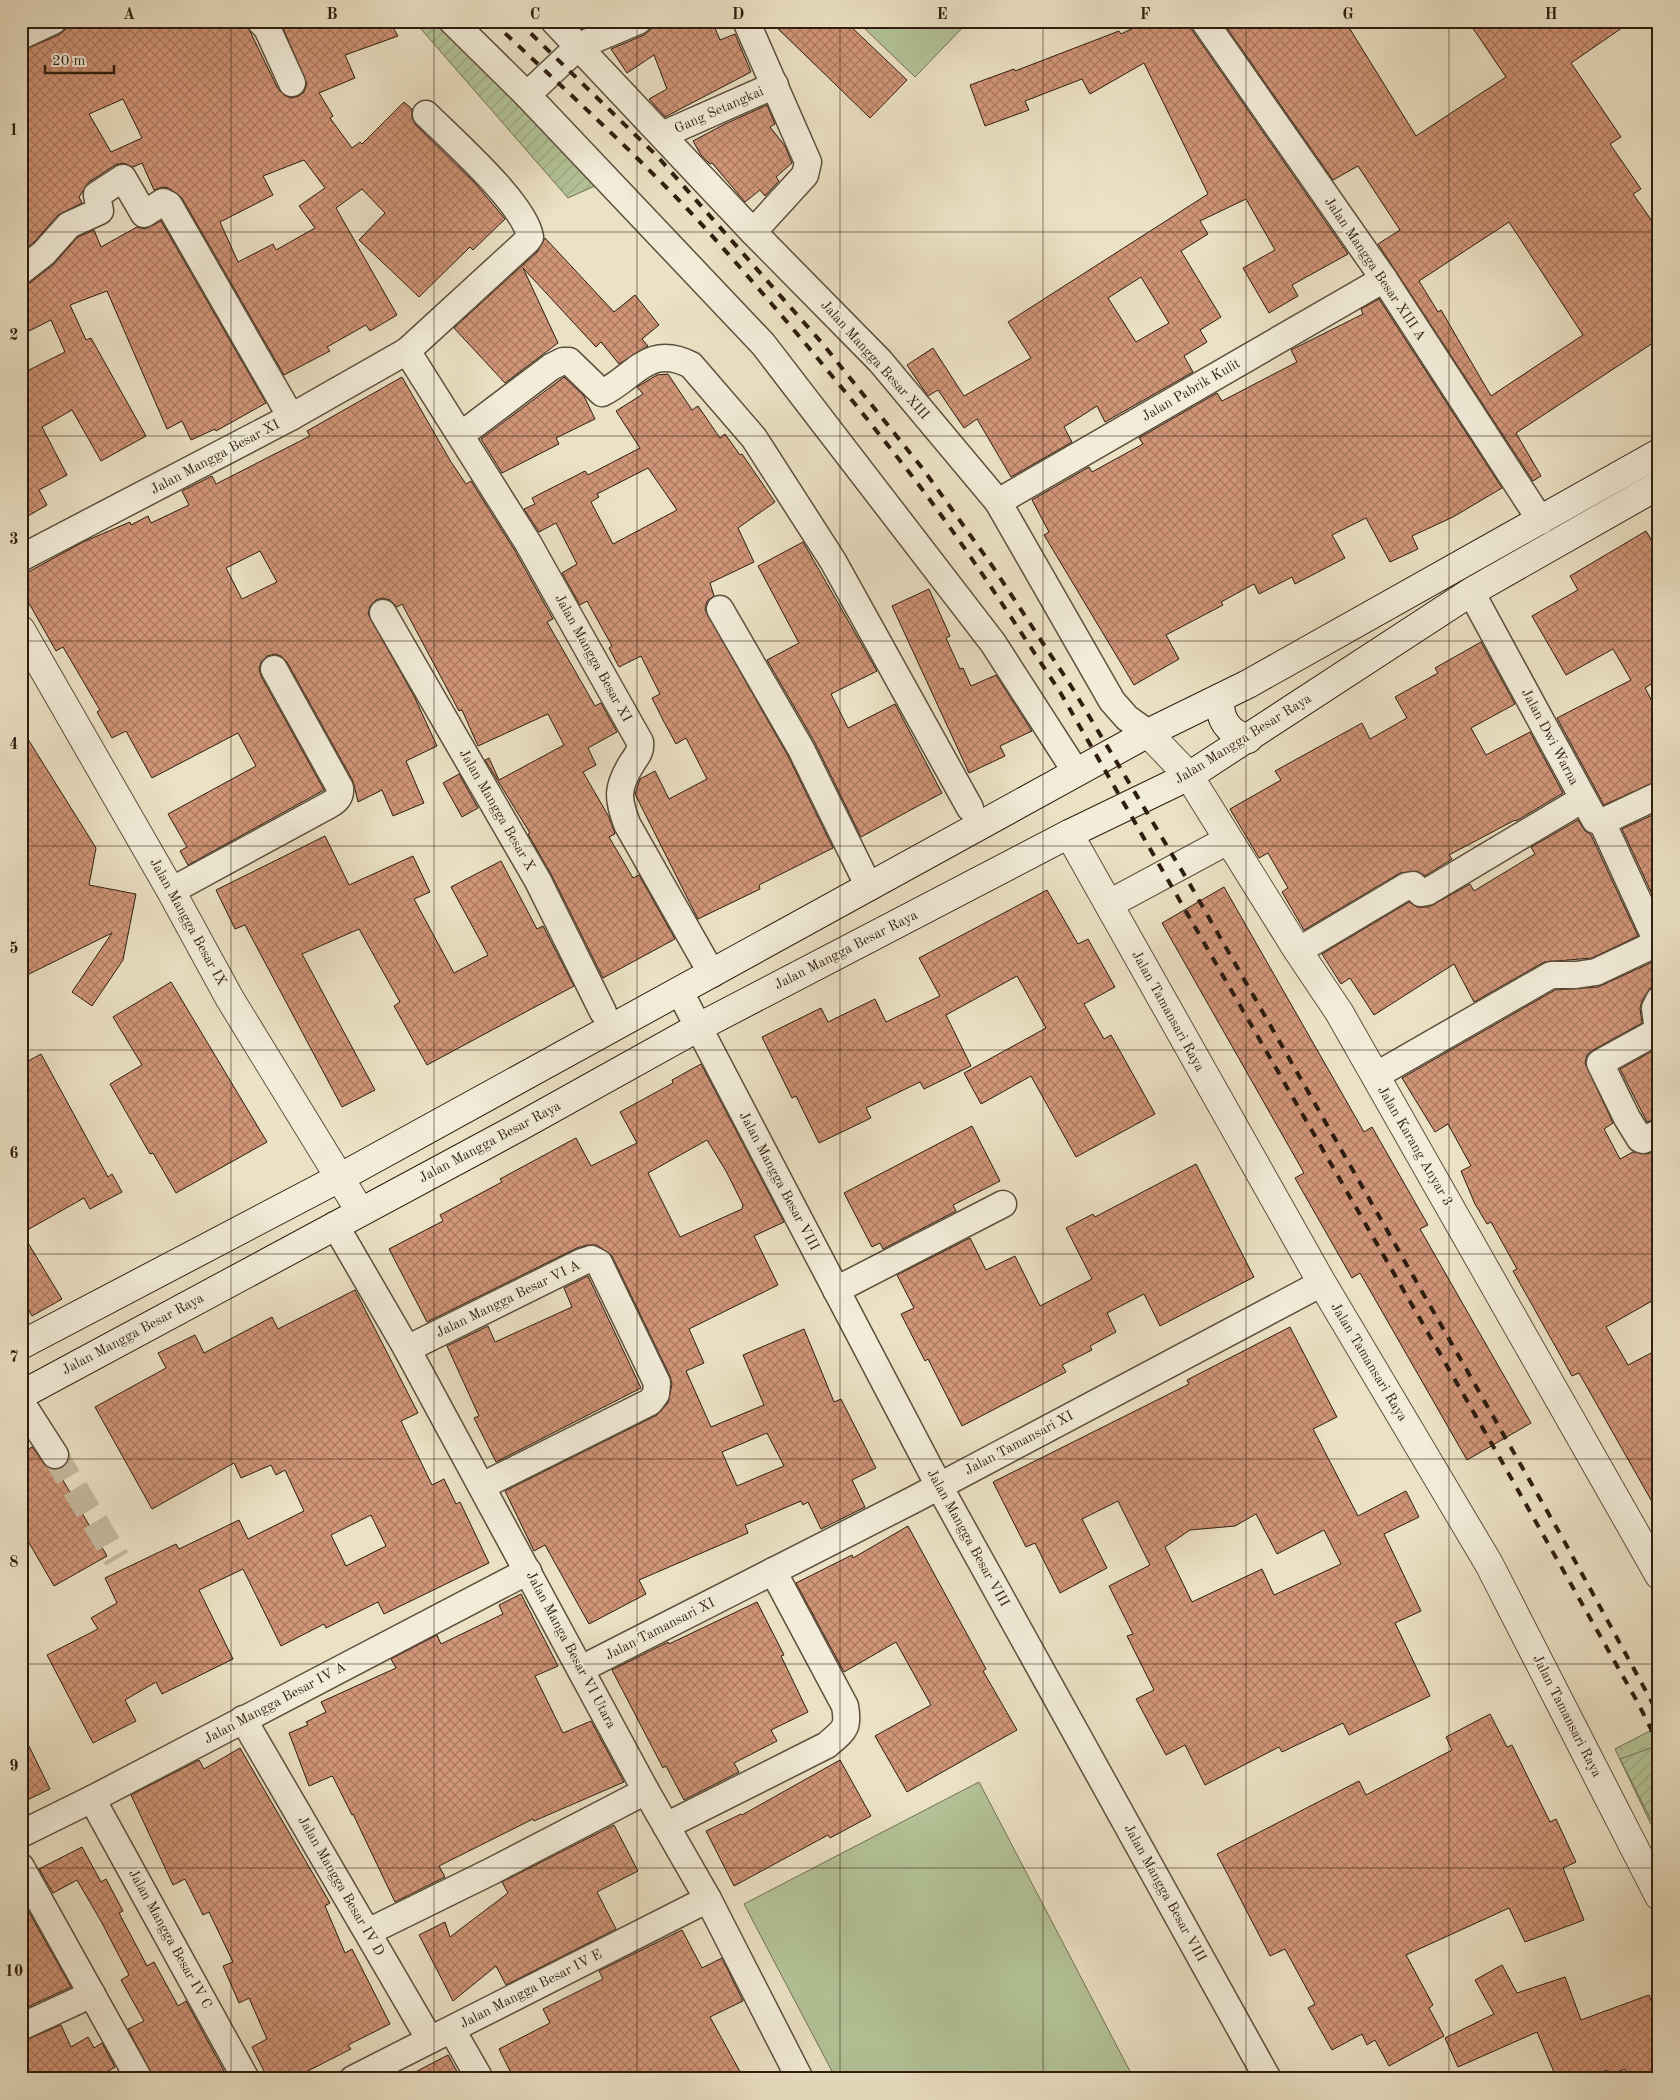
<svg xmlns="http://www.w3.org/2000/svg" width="1680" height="2100" font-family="'Old Standard TT',serif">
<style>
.grass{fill:#b3c397;stroke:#717053}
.park{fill:url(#park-crowns);stroke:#717053}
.garden{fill:url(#garden-furrows);stroke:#717053}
.building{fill:url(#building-cross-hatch);stroke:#2f1e0f;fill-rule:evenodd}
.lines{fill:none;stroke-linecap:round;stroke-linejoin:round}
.minor-tunnel{stroke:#c5baa0;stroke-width:26;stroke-dasharray:26 13;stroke-linecap:butt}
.minor-casing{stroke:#5e4f3c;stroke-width:29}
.tertiary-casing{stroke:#5e4f3c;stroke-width:30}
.secondary-casing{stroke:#2f1e0f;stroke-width:30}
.minor{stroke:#f2ecd9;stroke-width:26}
.tertiary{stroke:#f2ecd9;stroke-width:28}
.secondary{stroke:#f2ecd9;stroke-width:28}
.rail{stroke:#2f1e0f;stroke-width:4;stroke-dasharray:9 9;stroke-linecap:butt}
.grid{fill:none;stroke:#2f1e0f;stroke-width:1;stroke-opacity:0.55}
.labels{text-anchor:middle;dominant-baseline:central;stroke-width:4;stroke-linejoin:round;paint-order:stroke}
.street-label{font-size:14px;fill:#2f1e0f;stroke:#f2ecd9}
.neatline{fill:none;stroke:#2f1e0f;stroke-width:2}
.grid-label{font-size:16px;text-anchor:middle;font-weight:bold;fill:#2f1e0f}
</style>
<defs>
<pattern id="park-crowns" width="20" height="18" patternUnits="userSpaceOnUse" patternTransform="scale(1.25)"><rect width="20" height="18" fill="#b3c397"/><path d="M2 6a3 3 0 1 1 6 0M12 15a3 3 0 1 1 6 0" fill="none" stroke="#9aa781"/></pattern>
<pattern id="garden-furrows" width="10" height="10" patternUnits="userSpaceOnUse" patternTransform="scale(1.25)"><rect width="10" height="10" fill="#b3c397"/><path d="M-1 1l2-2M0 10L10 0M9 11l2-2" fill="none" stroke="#9aa781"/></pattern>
<pattern id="building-cross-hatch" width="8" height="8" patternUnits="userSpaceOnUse" patternTransform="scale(1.25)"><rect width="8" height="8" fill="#d19578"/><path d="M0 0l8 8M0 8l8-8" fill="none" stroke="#aa7961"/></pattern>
</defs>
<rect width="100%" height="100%" fill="#ebe1c4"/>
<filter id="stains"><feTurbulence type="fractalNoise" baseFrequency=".004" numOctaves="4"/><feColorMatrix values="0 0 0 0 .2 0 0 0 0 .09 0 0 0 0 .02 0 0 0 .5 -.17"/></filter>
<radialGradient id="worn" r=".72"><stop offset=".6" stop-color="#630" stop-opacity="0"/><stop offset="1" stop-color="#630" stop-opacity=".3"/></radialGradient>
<g class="grass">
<polygon points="861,21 969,21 915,77 859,23"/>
<polygon points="979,1782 1134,2079 836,2079 744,1904"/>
</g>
<polygon class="park" points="1659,1726 1659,1841 1615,1749"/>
<g class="garden">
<polygon points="414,21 462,21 608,180 568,198"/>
<polygon points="1659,1745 1659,1836 1620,1759"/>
</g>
<g class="building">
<path d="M68,21H245L278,89L284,95L291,98L299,96L304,92L307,84L280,21H389L398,36L345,55L355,78L319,93L333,116L330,118L352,148L360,142L362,144L404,102L412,109V118L416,125L475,183L505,219L473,250L470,247L419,297L359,240L385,213L362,189L336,208L397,315L370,331L366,325L327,347L330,351L284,375L182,198L169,188L162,187L154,190L142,163L133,167L123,163L115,165L89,182L79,197L82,203L58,215L34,242L21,252V51L59,35L66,29ZM123,99L142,138L111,152L89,114ZM304,160L325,188L299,206L315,228L276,250L273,244L238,262L220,222L273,195L263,176Z"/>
<polygon points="653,21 712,21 720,40 735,34 751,72 665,117 649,99 667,89 654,55 627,73 611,49 644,35 650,30"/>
<polygon points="770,21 845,21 907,80 870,118"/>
<path d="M1148,21H1189L1192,30L1348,254L1292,285L1298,296L1269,313L1243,268L1275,250L1246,199L1200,221L1208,234L1181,251L1221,317L1200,330L1207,342L1184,356L1193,372L1105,422L1097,406L1064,427L1072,442L1011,477L977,419L964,428L938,390L928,396L907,365L933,348L964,396L1031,358L1008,322L1208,194L1144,63L1090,94L1082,79L1025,101L1029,110L985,126L970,85L1014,69L1015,71L1119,31L1121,34ZM1141,277L1169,323L1136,342L1108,298Z"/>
<path d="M1222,21H1345L1416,136L1506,77L1468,21H1632L1571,63L1621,137L1610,144L1641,189L1633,194L1659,231V339L1516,433L1541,476L1533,481L1378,244L1400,230L1358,166L1333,180ZM1509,222L1583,335L1491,396L1441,310L1438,312L1419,281Z"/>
<polygon points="767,105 775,124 770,127 785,146 792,163 776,177 779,181 765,196 760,190 745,202 712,163 710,164 701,155 693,141 725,124"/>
<polygon points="161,221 266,403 216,431 215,429 191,440 182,421 167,429 107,291 70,305 86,340 91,338 146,436 101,461 72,410 42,427 67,475 39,490 47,505 21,520 21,374 65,352 51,320 21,335 21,286 30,283 53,265 78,237 94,230 101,247 137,227 145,229"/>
<polygon points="545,238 614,312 635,295 659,325 642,339 648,346 619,364 601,342 596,347 523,268 558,343 505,383 454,328 537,252"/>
<polygon points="1379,299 1502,488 1453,517 1412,536 1418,549 1390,562 1366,518 1332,535 1345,558 1295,584 1292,577 1259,594 1254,584 1221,602 1223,605 1166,635 1179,659 1134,685 1044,535 1049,532 1032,500 1089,467 1092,472 1143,444 1139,438 1217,393 1222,401 1297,362 1291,350 1363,314 1361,309"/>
<path d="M668,374L692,410L698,406L720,438L725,434L740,455L742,454L775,502L738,528L754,562L710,583L714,596L707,601L705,610L788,756L833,848L759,885L760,889L698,919L635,794L640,779L655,771L669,799L707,779L686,738L676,744L664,722L652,698L660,694L641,656L619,667L609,648L612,646L587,601L580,605L562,573L577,564L556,523L539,532L524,509L535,504L532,498L585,471L588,475L640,448L616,411L643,394L637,387L657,375ZM648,468L677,510L613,544L591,502L599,497L597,494Z"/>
<path d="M402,377L451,462L466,484L471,481L515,551L553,619L547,622L595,706L601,703L617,732L588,748L596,765L583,772L609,817L615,834L609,837L633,878L639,875L675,939L603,978L551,874L528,834L530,833L485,760L489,758L499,780L564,745L548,714L478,746L462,710L459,711L402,604L397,607L390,600L382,598L376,600L370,606L368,614L414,696L437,746L406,761L424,803L393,816L382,790L358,802L353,781L287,662L281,656L275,654L267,656L261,662L259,669L261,676L324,790L188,865L180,851L187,847L168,814L256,766L238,733L152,778L126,731L112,738L97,712L100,710L63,647L56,651L21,589V576L83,542L130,522L131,525L148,516L151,523L189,505L182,491L212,476L216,484L310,436L307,431ZM260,551L277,582L242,599L226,568Z"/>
<polygon points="564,377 584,396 595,419 556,438 559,444 502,473 481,439"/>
<polygon points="1646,531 1659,553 1659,679 1645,688 1659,714 1659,780 1604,805 1557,718 1631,680 1613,649 1566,675 1532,616 1578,590 1570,576"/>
<polygon points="803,542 877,671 831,694 848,728 895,704 942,793 861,837 814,741 767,660 799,643 758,566"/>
<polygon points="929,589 950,636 946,638 960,669 963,668 971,686 996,675 1032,731 1000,746 1005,756 969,773 892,606"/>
<polygon points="1481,642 1515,704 1471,728 1486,755 1530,732 1563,793 1516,821 1515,820 1449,855 1452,859 1425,876 1417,871 1400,873 1304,930 1282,892 1288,888 1268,853 1259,858 1230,809 1281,780 1275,771 1362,723 1370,739 1407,718 1395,697 1438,673 1435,668"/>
<polygon points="21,728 96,848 89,885 136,894 123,960 92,1006 72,992 112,933 21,978"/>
<polygon points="459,774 478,808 462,817 443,783"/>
<polygon points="1659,812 1659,909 1622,829"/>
<polygon points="1578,820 1585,831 1591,835 1638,936 1592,958 1544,962 1474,1002 1454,964 1374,1015 1350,978 1341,984 1322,954 1409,902 1417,907 1429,907 1470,884 1474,891 1535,854 1531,847"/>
<polygon points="325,836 349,885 413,856 430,892 414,899 454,973 488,955 451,887 501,861 537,929 543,926 574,986 427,1065 394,1006 400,1002 359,929 302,954 375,1090 342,1107 245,925 235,929 216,890"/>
<polygon points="1224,887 1364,1132 1372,1127 1428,1225 1420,1229 1531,1423 1467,1460 1360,1273 1352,1278 1295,1178 1304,1173 1162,923"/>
<polygon points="1047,890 1078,944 1088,939 1115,987 1084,1004 1104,1039 1111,1035 1155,1114 1076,1157 1031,1076 981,1104 964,1073 1046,1028 1017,976 946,1015 971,1066 924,1089 920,1082 866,1108 871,1118 819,1143 796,1096 792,1098 762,1037 821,1008 828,1022 875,999 886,1022 940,996 919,958"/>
<polygon points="1659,959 1659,985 1650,988 1642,1001 1640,1008 1642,1023 1593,1050 1587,1055 1585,1063 1613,1123 1604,1129 1620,1159 1633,1152 1648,1154 1659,1149 1659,1297 1606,1327 1628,1365 1659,1349 1659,1514 1579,1373 1572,1376 1513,1271 1517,1269 1491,1222 1487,1224 1475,1204 1461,1171 1471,1166 1448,1124 1435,1132 1402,1078 1555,990 1598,987"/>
<polygon points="171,982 267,1142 176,1193 153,1153 150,1154 110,1084 142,1065 113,1017"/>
<polygon points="1656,1049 1659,1055 1659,1074 1651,1077 1659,1091 1659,1118 1647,1122 1620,1069"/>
<polygon points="41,1054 108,1177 112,1174 122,1192 90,1209 84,1198 22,1233 62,1299 32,1316 21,1297 21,1065"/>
<path d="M701,1064L784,1222L754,1236L778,1285L689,1329L704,1363L686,1371L711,1427L764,1405L743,1355L804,1329L834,1402L841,1399L876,1468L852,1480L865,1507L821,1529L808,1502L803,1505L801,1501L745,1525L748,1533L639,1580L646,1594L589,1624L545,1545L534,1551L505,1491L657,1415L668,1403L672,1384L670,1376L612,1256L597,1245H587L577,1248L427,1322L389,1249L443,1221L440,1215L502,1182L500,1179L576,1138L591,1166L637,1143L620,1112L673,1083L672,1080ZM707,1140L726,1171L743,1205L742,1209L680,1237L648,1173ZM767,1433L784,1466L737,1486L722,1452Z"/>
<polygon points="972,1126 1000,1181 953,1205 956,1211 883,1249 880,1243 872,1247 844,1193"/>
<polygon points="1196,1164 1254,1277 1160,1326 1144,1294 1107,1313 1116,1332 1090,1346 1092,1350 1062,1365 1066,1372 962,1426 928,1359 925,1361 901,1314 914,1308 897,1275 970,1238 986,1270 1015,1256 1040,1306 1092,1279 1066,1228 1093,1214 1095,1217"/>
<polygon points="588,1276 641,1388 496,1462 474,1418 479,1416 447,1346 488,1326 495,1342 572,1307 564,1288"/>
<path d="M355,1290L418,1413L401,1421L432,1485L444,1479L456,1504L460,1502L489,1563L384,1614L378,1602L326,1628L324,1624L281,1646L243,1569L199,1590L233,1659L162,1694L156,1682L125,1700L136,1721L93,1743L47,1655L98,1629L91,1618L117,1603L105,1578L176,1544L179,1549L239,1520L248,1539L304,1511L285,1470L276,1475L271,1465L241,1478L234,1463L152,1509L95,1407L166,1368L158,1353L195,1335L204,1353L272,1317L278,1329ZM371,1515L386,1546L346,1566L331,1535Z"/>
<path d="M1290,1327L1337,1417L1313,1429L1358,1516L1406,1491L1419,1517L1384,1534L1421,1611L1395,1623L1430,1696L1349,1735L1343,1723L1282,1752L1279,1747L1205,1785L1185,1745L1166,1755L1136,1699L1154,1690L1127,1636L1133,1634L1109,1586L1150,1565L1118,1501L1082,1519L1107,1568L1060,1593L1035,1543L1026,1547L993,1482L1189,1384L1187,1380ZM1256,1514L1277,1554L1324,1530L1341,1564L1274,1595L1262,1569L1192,1602L1165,1547L1190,1530L1235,1526Z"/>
<polygon points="32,1447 48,1468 57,1470 107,1556 54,1586 21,1529 21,1453"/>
<polygon points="908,1526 986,1669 983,1671 1017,1730 907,1792 875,1736 931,1705 896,1642 844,1672 796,1583 852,1555 853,1558"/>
<polygon points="521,1594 558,1666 535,1676 563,1733 591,1721 624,1782 534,1821 533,1819 439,1866 445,1877 395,1902 353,1814 352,1815 333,1777 332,1776 309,1786 289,1733 308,1725 306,1722 326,1712 321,1702 396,1668 391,1659 437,1635 441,1644 503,1614 499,1605"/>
<polygon points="757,1602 784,1655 781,1656 808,1712 771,1730 777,1741 734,1763 739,1772 684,1800 666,1766 663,1768 612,1670 668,1642 669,1644"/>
<polygon points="1490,1714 1507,1747 1512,1745 1550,1822 1556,1819 1576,1862 1563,1868 1584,1920 1525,1942 1509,1908 1406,1955 1433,2005 1429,2008 1444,2036 1389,2066 1375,2040 1367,2045 1362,2034 1332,2050 1308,2008 1315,2004 1285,1949 1270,1956 1217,1854 1359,1781 1366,1795 1452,1750 1446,1737"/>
<polygon points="21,1730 50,1789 21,1803"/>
<polygon points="240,1748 330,1903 325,1906 345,1953 352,1949 390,2024 348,2045 351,2049 292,2079 268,2079 252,2047 267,2039 249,1998 239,2003 223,1966 233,1962 209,1912 203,1915 185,1879 173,1885 131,1795 199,1760 204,1769"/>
<polygon points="840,1760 871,1816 830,1838 828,1835 734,1886 706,1831 741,1814 742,1815"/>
<polygon points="614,1825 638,1871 597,1892 616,1929 506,1985 496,1966 453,2001 419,1935 445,1922 450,1937 508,1893 502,1882"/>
<polygon points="82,1847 101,1882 106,1879 123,1911 119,1913 147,1966 154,1962 178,2006 186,2001 224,2071 211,2079 154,2079 128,2029 144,2021 121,1980 129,1975 102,1923 77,1880 53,1893 39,1869"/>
<polygon points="21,1898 71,1987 21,2010"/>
<polygon points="682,1930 702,1968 722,1958 743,2001 710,2017 744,2079 514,2079 499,2049 550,2023 543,2009 603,1979 599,1971"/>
<polygon points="1502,1965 1517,1993 1565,1977 1581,2020 1649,1995 1658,2017 1652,2019 1659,2037 1659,2079 1629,2079 1625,2069 1609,2075 1607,2070 1585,2079 1557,2079 1537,2032 1458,2067 1445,2038 1494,2014 1475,1980"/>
<polygon points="61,2025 71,2047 88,2037 94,2048 102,2043 115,2067 95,2079 21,2079 21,2042"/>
<polygon points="448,2055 461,2079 402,2079"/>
</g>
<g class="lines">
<polyline class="minor-tunnel" points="55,1455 117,1559"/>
<defs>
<g id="minor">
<polyline points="260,21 267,28 292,83"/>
<polyline points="452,21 527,95 763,344 993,643 1076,772"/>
<polyline points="554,21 753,232 880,361 998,502 1112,701 1127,718 1148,733"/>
<polyline points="746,21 808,162 805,175 753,232"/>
<polyline points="1204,21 1384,279 1541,521"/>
<polyline points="21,36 53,21"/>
<polyline points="527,95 579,46 638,21"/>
<polyline points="662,135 775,85"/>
<polyline points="21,271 44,253 69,225 100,211 97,195 123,178 144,214 163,202 169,205 291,417"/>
<path d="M407,351L528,543L640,742C641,752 637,755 632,763C617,787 617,798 627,824L712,974"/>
<path d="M461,435L551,367L563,361H569L602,393C634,378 648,343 691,365L754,438L833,561L970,808"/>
<polyline points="998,502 1384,279"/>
<path d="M21,558L291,417L407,351L527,241L530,237C525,204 452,140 426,114"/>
<polyline points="1471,592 1595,820 1602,822 1659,795"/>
<polyline points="720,609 801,749 869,887"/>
<polyline points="383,613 538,881 603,1012"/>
<path d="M171,891L329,805C336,801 341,797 340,788L274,669"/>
<polyline points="1298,951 1407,886 1413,885 1421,893 1427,892 1583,799"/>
<polyline points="680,992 939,1486 1268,2079"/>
<polyline points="1659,1000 1655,1008 1658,1031 1600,1063 1627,1118 1640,1139 1643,1140 1659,1133"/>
<polyline points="1375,1076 1551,975 1576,975 1596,972 1651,946 1654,943 1654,935 1602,822"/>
<polyline points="335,1225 407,1349 646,1791 708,1899 800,2079"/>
<polyline points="836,1290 1003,1204"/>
<polyline points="407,1349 582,1262 591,1259 599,1263 657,1383 656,1394 650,1402 482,1486"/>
<polyline points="21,1402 55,1455"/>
<polyline points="581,1669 913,1500 1322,1283"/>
<polyline points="243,1719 430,2040"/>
<polyline points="92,1799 246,2079"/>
<path d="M666,1826L827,1745C844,1730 849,1729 845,1706L773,1571"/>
<polyline points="21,1834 92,1799 528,1571"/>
<polyline points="21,1867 139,2079"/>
<polyline points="368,1932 492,1871 646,1791"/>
<polyline points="21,2027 92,1994"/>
<polyline points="452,2030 480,2079"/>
<polyline points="353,2079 708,1899"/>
</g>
<g id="tertiary">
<polyline points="21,630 171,891 230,999 360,1211"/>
<polyline points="1148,733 1189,776 1298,951 1339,1012 1659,1575"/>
<polyline points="1069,834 1322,1283 1489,1564 1659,1896"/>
<polyline points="1109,904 1228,840"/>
</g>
<g id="secondary">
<path d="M1220,698C1219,719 1227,732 1248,739"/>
<polyline points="21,1345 341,1177 1148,733 1248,684 1659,453"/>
<polyline points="21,1395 519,1127 697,1028 1069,834 1189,776 1471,592 1659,485"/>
</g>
</defs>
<use href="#minor" class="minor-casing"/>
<use href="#tertiary" class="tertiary-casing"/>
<use href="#secondary" class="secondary-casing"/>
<use href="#minor" class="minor"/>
<use href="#tertiary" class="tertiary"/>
<use href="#secondary" class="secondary"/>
<g class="rail">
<path d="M492,21C564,89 638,155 705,228C777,308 846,391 912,476C965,545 1012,619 1060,692L1497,1453L1638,1703L1659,1745"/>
<polyline points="518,21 657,156 822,343 923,469 993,567 1071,686 1188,881 1563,1539 1659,1715"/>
</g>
</g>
<path class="grid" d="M231,21V2079M434,21V2079M637,21V2079M840,21V2079M1043,21V2079M1246,21V2079M1449,21V2079M21,232H1659M21,436H1659M21,641H1659M21,846H1659M21,1050H1659M21,1254H1659M21,1459H1659M21,1664H1659M21,1868H1659"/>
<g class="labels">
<g class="street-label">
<text transform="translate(719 110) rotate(-24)">Gang Setangkai</text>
<text transform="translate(1375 269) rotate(56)">Jalan Mangga Besar XIII A</text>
<text transform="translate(875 360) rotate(48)">Jalan Mangga Besar XIII</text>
<text transform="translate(1191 390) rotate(-30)">Jalan Pabrik Kulit</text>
<text transform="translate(215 457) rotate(-28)">Jalan Mangga Besar XI</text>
<text transform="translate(593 658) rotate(61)">Jalan Mangga Besar XI</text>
<text transform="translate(1550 737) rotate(62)">Jalan Dwi Warna</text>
<text transform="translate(1243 739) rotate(-32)">Jalan Mangga Besar Raya</text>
<text transform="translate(497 810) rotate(60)">Jalan Mangga Besar X</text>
<text transform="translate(188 922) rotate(61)">Jalan Mangga Besar IX</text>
<text transform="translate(846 950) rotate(-27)">Jalan Mangga Besar Raya</text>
<text transform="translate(1168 1011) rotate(61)">Jalan Tamansari Raya</text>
<text transform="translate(490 1142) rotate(-28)">Jalan Mangga Besar Raya</text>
<text transform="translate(1415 1146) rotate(60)">Jalan Karang Anyar 3</text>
<text transform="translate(779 1181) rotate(62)">Jalan Mangga Besar VIII</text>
<text transform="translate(508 1299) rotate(-26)">Jalan Mangga Besar VI A</text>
<text transform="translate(133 1334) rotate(-28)">Jalan Mangga Besar Raya</text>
<text transform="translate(1369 1362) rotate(59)">Jalan Tamansari Raya</text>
<text transform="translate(1019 1443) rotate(-28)">Jalan Tamansari XI</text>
<text transform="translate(968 1538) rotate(61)">Jalan Mangga Besar VIII</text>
<text transform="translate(660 1629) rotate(-27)">Jalan Tamansari XI</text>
<text transform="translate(571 1650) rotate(62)">Jalan Manga Besar VI Utara</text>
<text transform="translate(275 1703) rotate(-28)">Jalan Mangga Besar IV A</text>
<text transform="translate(1567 1716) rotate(63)">Jalan Tamansari Raya</text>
<text transform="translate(341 1886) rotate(60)">Jalan Mangga Besar IV D</text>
<text transform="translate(1165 1893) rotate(61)">Jalan Mangga Besar VIII</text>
<text transform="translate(170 1939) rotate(61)">Jalan Mangga Besar IV C</text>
<text transform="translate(531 1989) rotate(-27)">Jalan Mangga Besar IV E</text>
</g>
</g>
<rect width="1680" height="2100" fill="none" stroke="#ebe1c4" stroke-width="55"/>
<path d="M45 65v8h69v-8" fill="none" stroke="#2f1e0f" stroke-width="2.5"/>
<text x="52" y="65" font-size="15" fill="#2f1e0f" stroke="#f2ecd9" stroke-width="4" paint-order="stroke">20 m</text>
<rect x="28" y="28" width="1624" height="2044" class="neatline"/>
<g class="grid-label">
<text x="129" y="19">A</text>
<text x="332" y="19">B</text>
<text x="535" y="19">C</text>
<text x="738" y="19">D</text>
<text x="942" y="19">E</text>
<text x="1145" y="19">F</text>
<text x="1348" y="19">G</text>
<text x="1551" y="19">H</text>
<text x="14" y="135">1</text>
<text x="14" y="340">2</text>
<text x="14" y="544">3</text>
<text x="14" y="749">4</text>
<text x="14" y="953">5</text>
<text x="14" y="1158">6</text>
<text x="14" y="1362">7</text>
<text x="14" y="1567">8</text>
<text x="14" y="1771">9</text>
<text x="14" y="1976">10</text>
</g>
<rect width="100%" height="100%" filter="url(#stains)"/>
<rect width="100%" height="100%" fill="url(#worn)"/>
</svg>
